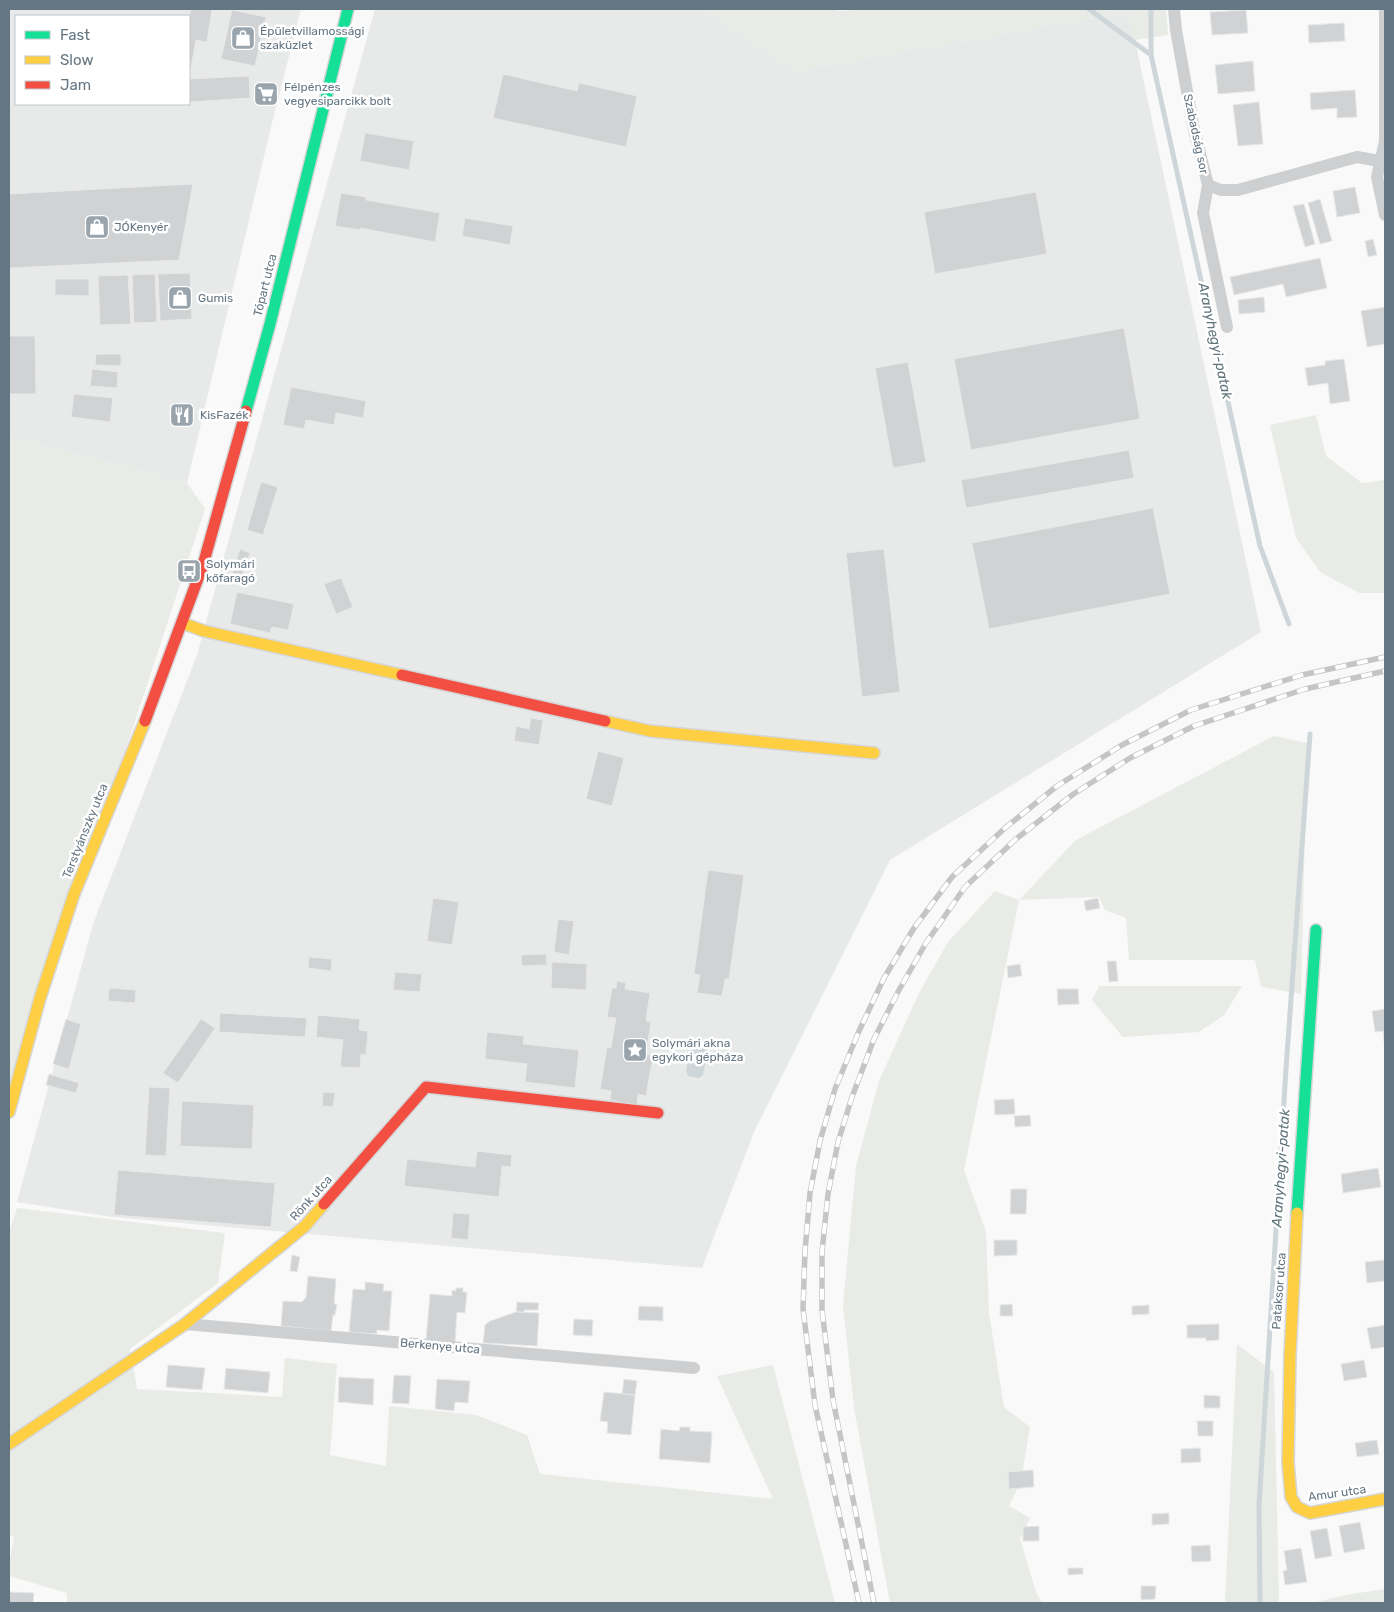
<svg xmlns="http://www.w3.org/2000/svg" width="1394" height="1612" font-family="Rubik,sans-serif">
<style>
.built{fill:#e8e9e9;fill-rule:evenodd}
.green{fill:#e8ebe6}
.water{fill:#ced6d9}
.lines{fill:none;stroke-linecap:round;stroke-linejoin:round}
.stream{stroke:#ced6d9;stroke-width:5}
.building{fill:#d0d2d3;stroke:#e8e8e8}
.fast-casing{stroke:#d5d6d7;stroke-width:14}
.slow-casing{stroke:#d5d6d7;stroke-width:14}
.jam-casing{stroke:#d5d6d7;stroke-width:14}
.street{stroke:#cecfd0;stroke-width:12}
.fast{stroke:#16e098;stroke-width:11}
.slow{stroke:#ffcf43;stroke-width:11}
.jam{stroke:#f24e42;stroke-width:11}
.rail-casing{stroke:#c3c5c6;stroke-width:5.5}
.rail{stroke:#fff;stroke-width:4;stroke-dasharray:11;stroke-linecap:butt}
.labels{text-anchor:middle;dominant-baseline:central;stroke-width:5;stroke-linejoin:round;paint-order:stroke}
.poi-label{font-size:12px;fill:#657683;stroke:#fff;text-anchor:start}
.street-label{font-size:12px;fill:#657683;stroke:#fff}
.water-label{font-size:14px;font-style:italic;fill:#60757c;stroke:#fff}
</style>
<rect width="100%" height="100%" fill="#f9f9f9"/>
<g class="built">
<path d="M9,9H301L270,131L187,483L9,436ZM16,16H189V104H16Z"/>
<polygon points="375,9 703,9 795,71 1129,12 1261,632 890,860 754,1132 702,1268 112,1217 17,1202 93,924 197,655"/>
</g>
<g class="green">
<polygon points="703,9 836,9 838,11 871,9 1166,9 1168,35 1135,40 1129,12 795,71"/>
<polygon points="1316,415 1326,456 1362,483 1385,480 1385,593 1359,593 1320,572 1296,538 1270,425"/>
<polygon points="9,436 187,483 205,509 9,1103"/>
<polygon points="1274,736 1307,743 1301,994 1261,987 1255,960 1129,960 1126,918 1105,910 1099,897 1019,900 964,1170 986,1232 989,1313 1004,1407 1030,1427 1021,1481 1009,1506 1030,1518 1020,1539 1036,1592 1042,1603 890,1603 854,1408 843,1305 856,1166 879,1081 919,993 948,942 995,891 1019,900 1076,840"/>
<polygon points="1099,986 1242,986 1224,1015 1199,1032 1123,1037 1092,1000"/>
<polygon points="17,1208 225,1233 218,1283 130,1349 137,1389 282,1397 285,1358 337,1364 330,1455 386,1466 389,1406 476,1415 527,1435 540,1474 773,1499 717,1376 773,1365 835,1603 67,1603 67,1593 9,1576 9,1564 14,1537 9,1535 9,1232"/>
<polygon points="1237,1344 1274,1372 1279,1603 1225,1603"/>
<polygon points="1385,1589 1385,1603 1312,1603 1346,1595"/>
</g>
<polygon class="water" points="697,1038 706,1040 709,1044 703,1075 699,1078 688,1076 686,1071 692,1041"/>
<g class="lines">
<g class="stream">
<polyline points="1089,9 1151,55"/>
<polyline points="1151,9 1151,55 1260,546 1289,624"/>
<polyline points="1260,1603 1259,1505 1286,1069 1310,734"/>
</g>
</g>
<g class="building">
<polygon points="191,9 212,9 207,42 196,40 191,68 189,67 189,21"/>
<polygon points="232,10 266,17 255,66 221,59"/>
<polygon points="1246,10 1248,33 1212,35 1210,12"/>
<polygon points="1344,23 1345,41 1309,43 1308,25"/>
<polygon points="1253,61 1255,91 1218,94 1215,65"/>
<polygon points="503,74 577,91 579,83 637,96 626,147 493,118"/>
<polygon points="249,76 250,98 189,102 189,79"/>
<polygon points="1355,90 1357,117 1337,118 1337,108 1311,110 1310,93"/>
<polygon points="1259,102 1263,144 1238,146 1233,105"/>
<polygon points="365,133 414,141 409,170 360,161"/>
<polygon points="193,184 179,260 9,268 9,194"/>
<polygon points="1355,187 1360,213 1337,217 1333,191"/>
<polygon points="1036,192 1047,254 935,274 924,212"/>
<polygon points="341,193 366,197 366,200 440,213 435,242 360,228 360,230 335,226"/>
<polygon points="1320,199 1332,241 1320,244 1308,203"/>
<polygon points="1304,204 1315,244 1305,247 1293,206"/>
<polygon points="465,218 513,226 510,245 462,236"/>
<polygon points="1373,239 1377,255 1368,257 1365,241"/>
<polygon points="1320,258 1327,288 1286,297 1283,284 1234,295 1230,277"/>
<polygon points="190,273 192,319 160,321 158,274"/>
<polygon points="155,274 157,322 134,323 132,275"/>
<polygon points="128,275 131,324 100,325 98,276"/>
<polygon points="55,279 89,279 89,296 55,295"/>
<polygon points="1264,297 1265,312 1239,314 1238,300"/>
<polygon points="1385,307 1385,344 1367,347 1361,311"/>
<polygon points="1124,328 1140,419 971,450 954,359"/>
<polygon points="9,336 35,336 36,394 9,394"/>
<polygon points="96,354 121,354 121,366 95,365"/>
<polygon points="1344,359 1350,401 1330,404 1328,383 1308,386 1305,368 1325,365 1325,361"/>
<polygon points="908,362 926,462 893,468 875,368"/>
<polygon points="92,369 118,372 117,388 90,386"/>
<polygon points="291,387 366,401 363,418 336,413 334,425 306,420 304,429 283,425"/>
<polygon points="74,394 113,398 110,422 71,417"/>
<polygon points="1129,450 1134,478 966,508 961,480"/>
<polygon points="261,482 278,487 263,535 247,530"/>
<polygon points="1153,508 1170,594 989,629 972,543"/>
<polygon points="240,549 250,553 239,583 230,580"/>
<polygon points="884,549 900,692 862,697 846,553"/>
<polygon points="341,578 353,607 336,614 324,584"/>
<polygon points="237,592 294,604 288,630 272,627 270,633 230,624"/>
<polygon points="531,718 543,720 539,745 514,741 516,726 529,729"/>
<polygon points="598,751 624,758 612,806 586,799"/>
<polygon points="708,870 744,875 729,979 725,979 722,996 697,993 700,975 694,974"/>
<polygon points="433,898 459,902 452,945 427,941"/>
<polygon points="1098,898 1100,908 1086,911 1084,901"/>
<polygon points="558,919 574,921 569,955 554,952"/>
<polygon points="546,954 547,965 522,966 521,955"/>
<polygon points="309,957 332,959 331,971 308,968"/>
<polygon points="1107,961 1116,961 1118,981 1109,982"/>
<polygon points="552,962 587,964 586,990 551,988"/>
<polygon points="1020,964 1022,976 1008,978 1007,966"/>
<polygon points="395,972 422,974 420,992 393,990"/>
<polygon points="617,981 626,983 625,989 650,993 646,1021 651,1022 646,1054 653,1056 646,1096 638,1094 637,1105 610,1100 611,1091 600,1089 607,1047 611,1048 616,1018 607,1017 612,988 616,988"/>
<polygon points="109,988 136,990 135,1003 108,1001"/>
<polygon points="1057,989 1078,989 1079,1004 1058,1005"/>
<polygon points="1385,1009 1385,1042 1384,1042 1383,1031 1375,1032 1372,1011"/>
<polygon points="220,1013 307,1018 305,1037 219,1032"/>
<polygon points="318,1015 360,1019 359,1030 368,1031 366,1055 361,1054 360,1068 340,1067 343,1040 316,1037"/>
<polygon points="66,1019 81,1024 69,1069 53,1064"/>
<polygon points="201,1019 215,1028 178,1083 163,1073"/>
<polygon points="487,1032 524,1036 523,1044 579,1050 575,1088 525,1082 527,1064 485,1059"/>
<polygon points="49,1074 79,1083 76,1093 46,1085"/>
<polygon points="149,1087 170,1088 166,1156 145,1155"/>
<polygon points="323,1092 335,1093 333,1107 322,1106"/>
<polygon points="1014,1099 1015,1114 995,1115 994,1100"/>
<polygon points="182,1101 254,1105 252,1149 180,1146"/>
<polygon points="1030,1115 1031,1126 1015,1127 1014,1116"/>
<polygon points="477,1151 512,1155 511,1167 502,1166 499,1197 404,1186 407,1159 475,1167"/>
<polygon points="1378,1168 1381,1187 1343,1193 1341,1174"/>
<polygon points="118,1170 275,1183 271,1227 114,1215"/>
<polygon points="1011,1189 1027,1189 1026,1214 1010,1214"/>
<polygon points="453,1213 470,1214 468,1240 451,1238"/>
<polygon points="994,1240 1017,1240 1017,1255 994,1256"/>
<polygon points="292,1255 300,1257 297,1272 290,1271"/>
<polygon points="1385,1260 1385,1281 1367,1283 1365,1262"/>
<polygon points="308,1276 336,1279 334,1304 337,1304 335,1315 333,1315 331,1331 281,1326 283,1301 302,1302 306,1297"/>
<polygon points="365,1282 384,1284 383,1291 392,1291 389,1331 377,1330 377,1334 349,1332 353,1289 365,1290"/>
<polygon points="456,1288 463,1288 463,1292 467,1292 465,1313 457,1312 455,1343 426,1340 430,1294 452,1296 452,1290 456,1291"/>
<polygon points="517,1302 539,1303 538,1310 524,1310 524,1312 516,1312"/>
<polygon points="1012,1304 1013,1316 1000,1316 1000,1305"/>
<polygon points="1149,1305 1149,1314 1132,1315 1132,1306"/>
<polygon points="639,1306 663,1307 663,1321 638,1320"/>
<polygon points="516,1312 539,1313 537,1346 483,1343 485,1325 490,1321"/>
<polygon points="574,1319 593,1320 592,1336 573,1335"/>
<polygon points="1219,1324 1219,1340 1206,1341 1206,1338 1187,1338 1187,1325"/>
<polygon points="1385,1325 1385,1347 1371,1349 1367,1328"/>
<polygon points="1364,1360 1367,1377 1344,1381 1341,1364"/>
<polygon points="168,1365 205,1368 202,1390 166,1387"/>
<polygon points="226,1368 270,1372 268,1393 224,1389"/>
<polygon points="394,1375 411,1376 409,1404 392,1403"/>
<polygon points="339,1377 374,1379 373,1405 338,1402"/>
<polygon points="437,1379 470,1381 468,1403 455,1402 454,1411 435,1409"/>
<polygon points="624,1379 637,1381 635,1395 622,1394"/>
<polygon points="604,1392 635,1395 631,1435 607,1433 608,1422 600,1421"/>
<polygon points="1204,1395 1220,1396 1220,1408 1204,1408"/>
<polygon points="1197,1421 1213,1421 1213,1436 1198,1436"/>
<polygon points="680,1427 690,1427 690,1431 712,1432 710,1463 659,1459 661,1429 679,1431"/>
<polygon points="1377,1440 1379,1454 1357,1457 1355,1443"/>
<polygon points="1200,1448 1201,1462 1181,1463 1181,1449"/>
<polygon points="1033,1470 1034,1487 1009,1489 1008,1472"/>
<polygon points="1169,1513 1169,1524 1152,1525 1152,1514"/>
<polygon points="1360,1522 1365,1549 1344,1553 1339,1526"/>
<polygon points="1039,1526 1039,1541 1023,1541 1023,1527"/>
<polygon points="1327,1528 1332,1556 1315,1559 1310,1531"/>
<polygon points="1210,1545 1211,1561 1192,1562 1191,1546"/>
<polygon points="1301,1548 1307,1582 1285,1585 1283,1571 1287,1570 1284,1551"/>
<polygon points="1068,1568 1083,1568 1083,1574 1068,1575"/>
<polygon points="1141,1586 1156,1586 1155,1599 1141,1600"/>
<polygon points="9,1592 34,1593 33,1603 9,1603"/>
</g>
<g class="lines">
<defs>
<g id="fast">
<polyline points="246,411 270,324 348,9"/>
<polyline points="1297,1213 1316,930"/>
</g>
<g id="slow">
<polyline points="182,623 204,631 402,675"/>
<polyline points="605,721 650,731 874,753"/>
<polyline points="9,1112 40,998 74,894 145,721"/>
<polyline points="1297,1213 1290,1356 1288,1462 1291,1497 1297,1507 1310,1513 1385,1499"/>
<polyline points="9,1444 185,1324 305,1226 324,1204"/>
</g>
<g id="jam">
<polyline points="402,675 605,721"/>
<polyline points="145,721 203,565 246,411"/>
<polyline points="324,1204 426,1087 658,1113"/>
</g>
</defs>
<use href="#fast" class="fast-casing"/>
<use href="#slow" class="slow-casing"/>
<use href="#jam" class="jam-casing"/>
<g class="street">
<polyline points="1174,9 1176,30 1194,130 1208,185 1203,213 1227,327"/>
<polyline points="1385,9 1385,141 1377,177 1385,215"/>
<polyline points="1208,185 1221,190 1238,190 1357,157 1385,162"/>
<polyline points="185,1324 694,1368"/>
</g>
<use href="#fast" class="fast"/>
<use href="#slow" class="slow"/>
<use href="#jam" class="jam"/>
<defs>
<g id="rail">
<polyline points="859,1603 815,1405 803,1309 805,1251 810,1193 820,1141 835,1089 859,1031 884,978 914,928 952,877 1005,828 1057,786 1122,745 1191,710 1302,675 1385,657"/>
<polyline points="874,1603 833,1400 822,1310 822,1252 828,1194 838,1142 852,1097 874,1039 899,990 926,943 965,887 1016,839 1072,795 1130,758 1194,726 1305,689 1385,671"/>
</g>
</defs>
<use href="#rail" class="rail-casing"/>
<use href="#rail" class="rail"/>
</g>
<defs>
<symbol id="shop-square" viewBox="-11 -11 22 22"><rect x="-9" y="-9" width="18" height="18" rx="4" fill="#99a4ac" stroke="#fff"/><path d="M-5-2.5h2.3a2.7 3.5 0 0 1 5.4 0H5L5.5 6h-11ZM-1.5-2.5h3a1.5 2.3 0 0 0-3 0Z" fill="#fff"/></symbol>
<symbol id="supermarket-square" viewBox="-11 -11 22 22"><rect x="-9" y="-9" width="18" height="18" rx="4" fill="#99a4ac" stroke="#fff"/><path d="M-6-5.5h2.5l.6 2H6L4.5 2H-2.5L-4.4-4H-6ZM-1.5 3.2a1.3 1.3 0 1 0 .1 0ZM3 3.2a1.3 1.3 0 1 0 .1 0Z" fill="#fff"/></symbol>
<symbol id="restaurant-square" viewBox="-11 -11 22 22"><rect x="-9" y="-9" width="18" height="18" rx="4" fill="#99a4ac" stroke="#fff"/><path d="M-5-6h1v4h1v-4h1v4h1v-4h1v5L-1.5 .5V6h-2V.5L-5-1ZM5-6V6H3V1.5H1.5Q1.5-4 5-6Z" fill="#fff"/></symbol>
<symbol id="bus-square" viewBox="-11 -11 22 22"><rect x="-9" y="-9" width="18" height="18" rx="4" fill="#99a4ac" stroke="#fff"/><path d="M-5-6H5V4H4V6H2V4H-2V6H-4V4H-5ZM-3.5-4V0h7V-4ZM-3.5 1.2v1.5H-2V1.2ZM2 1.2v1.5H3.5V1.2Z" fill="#fff"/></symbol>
<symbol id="sight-square" viewBox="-11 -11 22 22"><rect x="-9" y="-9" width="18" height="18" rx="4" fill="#99a4ac" stroke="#fff"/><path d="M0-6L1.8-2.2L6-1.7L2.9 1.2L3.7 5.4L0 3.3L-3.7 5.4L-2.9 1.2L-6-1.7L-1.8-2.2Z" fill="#fff"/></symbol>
</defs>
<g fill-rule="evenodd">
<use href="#shop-square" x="229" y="24" width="28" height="28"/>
<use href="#supermarket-square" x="252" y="80" width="28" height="28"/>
<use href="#shop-square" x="83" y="213" width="28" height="28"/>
<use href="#shop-square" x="166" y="284" width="28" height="28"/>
<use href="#restaurant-square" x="168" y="401" width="28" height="28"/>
<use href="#bus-square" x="175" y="557" width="28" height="28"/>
<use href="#sight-square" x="621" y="1036" width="28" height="28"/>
</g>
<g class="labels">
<g class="poi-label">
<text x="260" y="31">Épületvillamossági<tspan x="260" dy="14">szaküzlet</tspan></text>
<text x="284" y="87">Félpénzes<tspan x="284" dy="14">vegyesiparcikk bolt</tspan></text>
<text x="114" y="227">JÓKenyér</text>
<text x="198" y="298">Gumis</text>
<text x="200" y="415">KisFazék</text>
<text x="206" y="564">Solymári<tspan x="206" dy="14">kőfaragó</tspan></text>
<text x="652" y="1043">Solymári akna<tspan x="652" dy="14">egykori gépháza</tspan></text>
</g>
<g class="street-label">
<text transform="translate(1196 134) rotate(78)">Szabadság sor</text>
<text transform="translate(265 285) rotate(-76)">Tópart utca</text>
<text transform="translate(85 831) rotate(-68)">Terstyánszky utca</text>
<text transform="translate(311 1198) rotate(-48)">Rönk utca</text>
<text transform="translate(1279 1291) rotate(-86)">Pataksor utca</text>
<text transform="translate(440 1346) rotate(5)">Berkenye utca</text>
<text transform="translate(1337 1493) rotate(-8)">Amur utca</text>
</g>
<g class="water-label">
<text transform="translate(1215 341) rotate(78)">Aranyhegyi-patak</text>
<text transform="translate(1281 1168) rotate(-86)">Aranyhegyi-patak</text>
</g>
</g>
<rect width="1394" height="1612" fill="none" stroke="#657683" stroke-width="20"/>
<rect x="15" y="15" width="175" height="90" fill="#ffffff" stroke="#c1c8cd"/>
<rect x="25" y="31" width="25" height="8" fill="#16e098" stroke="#c1c8cd"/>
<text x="60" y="40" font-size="15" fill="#657683">Fast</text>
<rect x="25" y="56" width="25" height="8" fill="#ffcf43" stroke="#c1c8cd"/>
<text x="60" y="65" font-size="15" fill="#657683">Slow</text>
<rect x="25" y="81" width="25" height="8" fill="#f24e42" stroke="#c1c8cd"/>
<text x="60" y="90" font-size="15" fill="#657683">Jam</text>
</svg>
